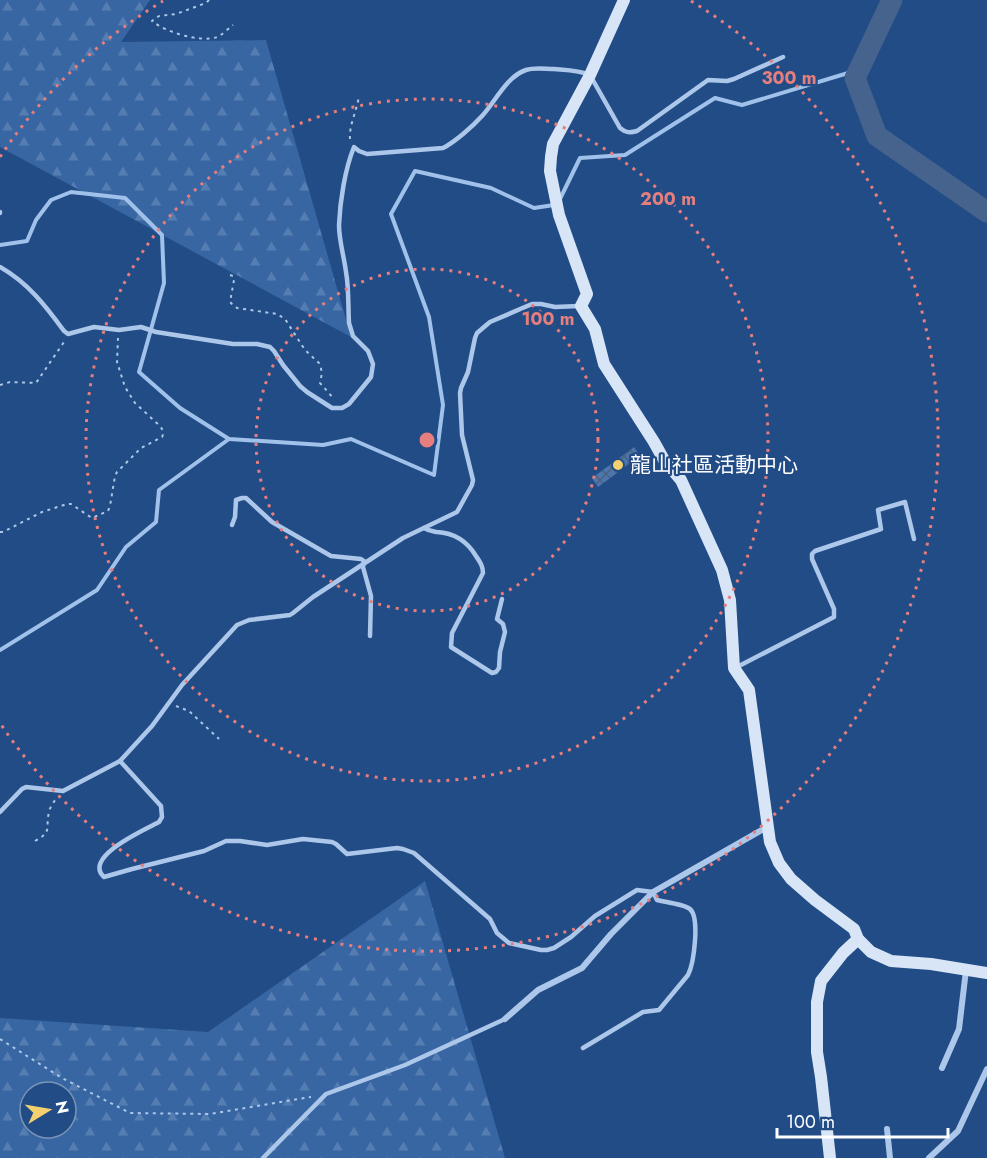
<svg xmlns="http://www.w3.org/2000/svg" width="987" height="1158" font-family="Jost,'Noto Sans TC',sans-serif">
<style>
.forest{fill:url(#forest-firs);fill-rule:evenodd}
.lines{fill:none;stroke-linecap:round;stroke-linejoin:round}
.stream{stroke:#a0c1ea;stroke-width:4}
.river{stroke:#45638d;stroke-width:21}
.building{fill:url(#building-cross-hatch)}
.path{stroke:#acc7e9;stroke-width:2;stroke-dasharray:3 4.5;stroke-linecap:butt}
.lane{stroke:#acc7e9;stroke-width:4.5}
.street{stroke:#acc7e9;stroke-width:6}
.secondary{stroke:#d7e5f7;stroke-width:12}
.ring{fill:none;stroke:#e67e7e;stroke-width:3;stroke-dasharray:3 6}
.poi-dot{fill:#f5d06f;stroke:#224c86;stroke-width:2}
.labels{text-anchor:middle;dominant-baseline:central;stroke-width:4.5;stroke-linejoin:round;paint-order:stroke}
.poi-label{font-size:21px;fill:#fff;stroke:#224c86;text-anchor:start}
.centre{fill:#e67e7e;stroke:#224c86;stroke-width:3}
.ring-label{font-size:18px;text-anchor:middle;font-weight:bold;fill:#e67e7e;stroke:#224c86;stroke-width:4.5;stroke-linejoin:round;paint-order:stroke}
</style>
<defs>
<pattern id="forest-firs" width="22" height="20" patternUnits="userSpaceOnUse" patternTransform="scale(1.5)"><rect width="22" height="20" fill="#3766a3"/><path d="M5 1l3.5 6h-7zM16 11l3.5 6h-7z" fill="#557db1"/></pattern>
<pattern id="building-cross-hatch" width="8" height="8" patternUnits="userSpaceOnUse" patternTransform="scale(1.5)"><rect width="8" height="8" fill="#4b76ae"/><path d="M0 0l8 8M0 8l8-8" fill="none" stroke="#4c617d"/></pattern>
</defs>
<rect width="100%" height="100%" fill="#224c86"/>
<g class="forest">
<polygon points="0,0 150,0 121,42 266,40 351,337 0,147"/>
<path d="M425,881L505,1158H0V1018L208,1032ZM30,1092H66V1128H30Z"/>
</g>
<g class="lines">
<g class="stream">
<polyline points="559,201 580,158 625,155 715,98 742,105 858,70"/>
<polyline points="0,245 27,241 36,220 51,200 71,192 125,198 162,235 164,283 139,372 180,408 229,439 323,445 351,439 434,475 443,405 429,317 391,214 415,171 491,188 534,208 554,205"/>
<polyline points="0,650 97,590 126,547 156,522 159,490 229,439"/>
</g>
<polyline class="river" points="892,0 855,78 877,136 987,212"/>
</g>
<polygon class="building" points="634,447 640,456 598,487 592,478"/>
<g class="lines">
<g class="path">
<path d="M209,0L206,3L176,14L159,16L152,21C165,32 201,43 217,37C222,35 228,29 233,25"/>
<path d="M350,139C349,125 357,110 359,96"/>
<polyline points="230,275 233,276 234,280 230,302 232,304 237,308 277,314 285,319 305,350 320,364 322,373 320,383 334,399"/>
<polyline points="0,385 10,382 36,383 64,342"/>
<path d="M0,532H3L42,512L67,504H71L92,518L108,511L110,506L115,476L117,472L141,448L162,437C164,433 163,430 160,426L135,403L125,387L117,362L118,338"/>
<polyline points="176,706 189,711 219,739"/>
<path d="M35,841C53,831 45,829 49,812C50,807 53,803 56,799"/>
<polyline points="0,1039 62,1078 130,1113 210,1114 311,1097"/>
</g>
<g class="lane">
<polyline points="0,212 0,213"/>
<path d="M0,267C28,283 45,305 64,331L68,334L94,327L119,330L141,327L156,332L233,344H257L270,347L274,351L283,365L300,386L307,392L332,408H342L349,404L371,377L373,364L368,351L353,336L349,323C348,306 349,288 346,272C344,256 339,241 339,225C340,201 345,169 354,147L359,151L367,154L443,148C455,142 473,126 482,116C495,102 507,76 526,70C535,67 545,69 554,69C566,70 579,70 590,75L620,128C626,133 630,133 637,131L708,80L727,81L734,79L783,57"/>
<polyline points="232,525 235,517 236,500 242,498 246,498 272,522 331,556 361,559 364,561 363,567 371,596 370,636"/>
<path d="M424,528C429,531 431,531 437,532C455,533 467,541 476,556C480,562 483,566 483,573L452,633L451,647L492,673L496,672L499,668L500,652L505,632L503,624L497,619L502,599"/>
<polyline points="737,667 834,617 834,609 812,559 812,554 815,551 881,529 878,510 905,502 914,539"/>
<path d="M120,761L161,806L162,817L159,822C146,829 82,857 104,877L132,869L204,851L226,841H240L267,845L303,839L332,842L336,844L347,854L397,848L403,849L414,853L490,919L497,933L509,943L541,950H547L554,948L571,937L595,916L637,890L653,892L657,900C665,902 684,904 690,909C700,918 694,963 688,975L659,1010L643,1012L583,1048"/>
<polyline points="0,812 22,789 26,787 63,791 120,761 152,726 182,685 237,625 249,620 290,615 293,613 313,597 403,538 457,512 472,485 473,480 462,435 460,393 461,388 468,372 475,338 477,333 490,322 532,304 541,304 555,307 579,306"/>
<polyline points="263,1158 326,1094 405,1065 505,1019"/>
</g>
<g class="street">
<polyline points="505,1019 538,990 582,968 611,934 653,892 767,827"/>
<polyline points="942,1068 959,1029 966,970"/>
<polyline points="887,1129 890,1158"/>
<polyline points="929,1158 958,1131 987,1069"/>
</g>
<g class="secondary">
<polyline points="624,0 590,75 553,144 551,157 550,171 559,215 587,294 581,306 595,329 604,364 654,442 664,460 681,480 722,570 730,600 734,668 749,690 770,842 779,863 791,879 815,900 854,929 858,939 871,952 891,961 931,964 987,973"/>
<polyline points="830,1158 821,1077 817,1052 817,1002 821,981 843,953 858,939"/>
</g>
</g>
<g class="ring">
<circle cx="427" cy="440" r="171"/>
<circle cx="427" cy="440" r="341"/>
<path d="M0 157A512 512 0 0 1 163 1M691 1A512 512 0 1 1 0 723"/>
</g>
<circle class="poi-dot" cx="618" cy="465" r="6"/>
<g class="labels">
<g class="poi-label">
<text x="630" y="465">龍山社區活動中心</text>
</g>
</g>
<circle cx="427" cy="440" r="9" class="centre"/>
<g class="ring-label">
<text x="789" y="84">300 m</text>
<text x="668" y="205">200 m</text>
<text x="548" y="325">100 m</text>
</g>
<g transform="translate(48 1110) rotate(79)"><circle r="28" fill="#224c86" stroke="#7a94b6" stroke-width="1.5"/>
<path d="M0-4.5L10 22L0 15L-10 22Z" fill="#f5d06f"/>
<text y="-9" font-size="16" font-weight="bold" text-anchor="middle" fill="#ffffff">N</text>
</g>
<path d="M777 1128v9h171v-9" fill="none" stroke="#ffffff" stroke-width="3"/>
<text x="786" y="1128" font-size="18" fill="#ffffff" stroke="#224c86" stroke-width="4.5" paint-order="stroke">100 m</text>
</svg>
